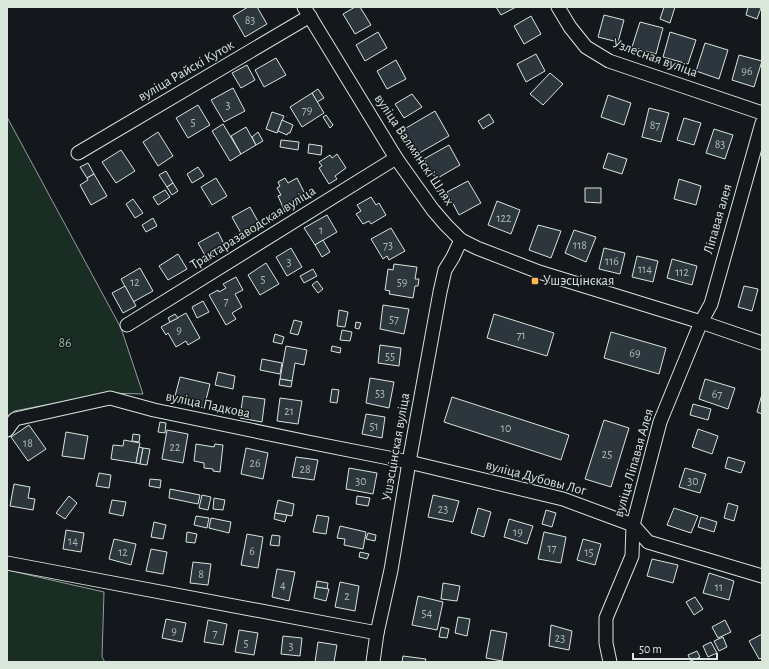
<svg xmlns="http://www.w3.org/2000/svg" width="769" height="669" font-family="'Alegreya Sans',sans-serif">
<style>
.green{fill:#1a2d24;stroke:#939e99}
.building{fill:#2c363c;stroke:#d8e6dc}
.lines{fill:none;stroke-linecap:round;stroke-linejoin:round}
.minor-casing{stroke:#d8e6dc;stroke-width:15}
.minor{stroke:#14181c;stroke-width:13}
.poi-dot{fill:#ffb74d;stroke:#14181c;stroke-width:1.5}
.labels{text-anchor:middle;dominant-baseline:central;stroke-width:3;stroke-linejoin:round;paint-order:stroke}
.number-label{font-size:12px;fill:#adbab4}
.street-label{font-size:14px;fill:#d8e6dc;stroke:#14181c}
.poi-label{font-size:14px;fill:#d8e6dc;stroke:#14181c;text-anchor:start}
.park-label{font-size:14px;fill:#8ac095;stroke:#14181c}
</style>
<rect width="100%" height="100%" fill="#14181c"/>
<g class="green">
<polygon points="7,117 121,328 143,394 108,393 14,411 7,421"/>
<polygon points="7,570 104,592 102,657 105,662 7,662"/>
</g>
<g class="building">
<polygon points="248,7 257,7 267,24 245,37 233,16"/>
<polygon points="355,7 360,7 371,25 355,34 343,14"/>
<polygon points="496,7 516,7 501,15"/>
<polygon points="664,7 675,7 670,23 660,19"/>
<polygon points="748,7 757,7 761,8 757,19 746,15"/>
<polygon points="604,15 624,20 618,42 598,37"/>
<polygon points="531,16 541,34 524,44 514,26"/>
<polygon points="640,22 663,28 656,54 632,47"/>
<polygon points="378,32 387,48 365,61 356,45"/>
<polygon points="670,32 696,40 688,64 663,57"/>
<polygon points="705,43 728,50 719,79 696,71"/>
<polygon points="536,54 545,71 526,82 517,64"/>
<polygon points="739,55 762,61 754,87 732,80"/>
<polygon points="276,58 286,75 264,87 255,70"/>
<polygon points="396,60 406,79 387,89 377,71"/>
<polygon points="247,65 255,80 241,88 232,73"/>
<polygon points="550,73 563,84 543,105 530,94"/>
<polygon points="233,88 245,111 224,122 211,100"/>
<polygon points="318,89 324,98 317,102 312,93"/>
<polygon points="312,93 324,113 302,127 290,107"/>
<polygon points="412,94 422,107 404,118 395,104"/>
<polygon points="608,95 631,103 624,125 601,117"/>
<polygon points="198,105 210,125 188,138 176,118"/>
<polygon points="649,108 669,113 661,142 642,137"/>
<polygon points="435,111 449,136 416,155 401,131"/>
<polygon points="272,112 284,116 277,133 266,129"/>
<polygon points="489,114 494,122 483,129 478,121"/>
<polygon points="326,115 333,125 330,128 323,117"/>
<polygon points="684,118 701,123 694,145 677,140"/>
<polygon points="282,120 293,125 290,133 288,133 287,135 278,131"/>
<polygon points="223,124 241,154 230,161 212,131"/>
<polygon points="246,127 256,145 241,154 231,136"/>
<polygon points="714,129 733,135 725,159 706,153"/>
<polygon points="158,132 173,156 158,166 143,142"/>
<polygon points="258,132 263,141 256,145 252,137"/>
<polygon points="281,140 299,142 298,150 280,147"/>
<polygon points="309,144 322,146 321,155 308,153"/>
<polygon points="449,145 460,165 436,179 424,159"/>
<polygon points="121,150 135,171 116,183 102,162"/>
<polygon points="608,153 627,159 622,174 603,168"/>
<polygon points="337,154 346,168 335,176 337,179 329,184 319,168 322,166 319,162 330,155 332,158"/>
<polygon points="88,163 94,174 87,178 80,167"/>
<polygon points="198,167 204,176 192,183 187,174"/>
<polygon points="166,171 173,183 167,187 159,175"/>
<polygon points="94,174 107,196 91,205 80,185 88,180 87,178"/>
<polygon points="216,178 227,196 212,205 201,187"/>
<polygon points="285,178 288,183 297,178 307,198 294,205 295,207 285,212 278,196 281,195 277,188 280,186 278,182"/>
<polygon points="679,179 701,186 696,205 674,199"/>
<polygon points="468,181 481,203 459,215 447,192"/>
<polygon points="173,183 178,191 172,195 167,187"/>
<polygon points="585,188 601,188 601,203 585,202"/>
<polygon points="165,190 170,197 158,205 153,197"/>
<polygon points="371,197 376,205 379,203 386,215 371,224 369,221 363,224 356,214 361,211 357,205"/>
<polygon points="133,199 143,213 135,218 126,204"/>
<polygon points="497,201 520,210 511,234 488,225"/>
<polygon points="250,207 260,225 242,235 232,217"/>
<polygon points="327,215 337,232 315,245 304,228"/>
<polygon points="153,218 157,226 146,232 142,225"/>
<polygon points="538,225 561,231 551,258 529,250"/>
<polygon points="391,228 405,251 389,260 387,256 383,259 371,239"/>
<polygon points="574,230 596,237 586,262 565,253"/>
<polygon points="218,232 225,246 206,257 198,243"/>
<polygon points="323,240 330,252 322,257 315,245"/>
<polygon points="291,248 302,267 287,276 276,257"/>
<polygon points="604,248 625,253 620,274 599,269"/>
<polygon points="178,254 187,269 168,280 159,266"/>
<polygon points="637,256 658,261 653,282 632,277"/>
<polygon points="672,259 697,266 692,285 667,278"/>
<polygon points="266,263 279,284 260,295 248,275"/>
<polygon points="394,264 417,267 415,279 419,279 418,286 415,286 413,298 389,294 390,291 385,290 388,269 393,270"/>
<polygon points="140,268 153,291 133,302 121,279"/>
<polygon points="313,269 317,276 304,283 300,276"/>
<polygon points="236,277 243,290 235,294 242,307 232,313 236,319 226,325 209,295 218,290 219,292 226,288 223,284"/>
<polygon points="317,281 323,289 318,293 312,285"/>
<polygon points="125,286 136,306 123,313 112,293"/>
<polygon points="744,286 758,289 752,311 738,307"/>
<polygon points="203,301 209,312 197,318 192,307"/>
<polygon points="383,305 409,309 404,334 380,329"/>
<polygon points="339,310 348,312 345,327 337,326"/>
<polygon points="186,313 200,338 188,345 186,341 176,347 168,333 166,335 161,327"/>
<polygon points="175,314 178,318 170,322 168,318"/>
<polygon points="494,314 554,333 547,356 487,338"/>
<polygon points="294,320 302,322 298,335 290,333"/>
<polygon points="356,322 361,323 359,329 355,328"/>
<polygon points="342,330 352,332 350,341 340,340"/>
<polygon points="611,332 666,348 659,374 604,358"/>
<polygon points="275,334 284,337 282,344 273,342"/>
<polygon points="380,345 401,348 399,366 378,363"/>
<polygon points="286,346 307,350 304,365 295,363 292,381 280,379"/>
<polygon points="332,346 341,348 340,353 331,351"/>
<polygon points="262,359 282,363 280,374 260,370"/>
<polygon points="218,372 235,376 233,389 215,385"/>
<polygon points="180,377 210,384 204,408 174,400"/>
<polygon points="370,378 394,382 389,408 366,403"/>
<polygon points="280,379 292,381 291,387 279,385"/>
<polygon points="705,379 735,388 728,409 699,399"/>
<polygon points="332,389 339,390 337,403 330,402"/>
<polygon points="762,394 762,414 757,412"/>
<polygon points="243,396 265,399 262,422 240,418"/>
<polygon points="452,397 569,435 561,460 444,422"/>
<polygon points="280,398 302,401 298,424 277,421"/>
<polygon points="693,404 711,409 708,420 690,415"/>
<polygon points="366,414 385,417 382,438 362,434"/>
<polygon points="604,420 629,428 611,487 585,479"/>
<polygon points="160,422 166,423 165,433 158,432"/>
<polygon points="29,425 46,449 28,461 11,437"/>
<polygon points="698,429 718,436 712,454 692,447"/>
<polygon points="167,430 188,434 183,463 162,459"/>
<polygon points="66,432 88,436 84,459 62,456"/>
<polygon points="133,434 140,435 139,442 132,441"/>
<polygon points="124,440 140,443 136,463 111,459 113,445 123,446"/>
<polygon points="196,444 214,447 215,444 223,445 220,472 213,471 213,469 204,468 204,463 194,461"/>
<polygon points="139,447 143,448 140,464 136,463"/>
<polygon points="143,448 150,449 147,465 140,464"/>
<polygon points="246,448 268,453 263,479 241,474"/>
<polygon points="296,457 318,460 314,480 292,477"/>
<polygon points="728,457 745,462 741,473 725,468"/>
<polygon points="349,468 377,473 373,494 346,489"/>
<polygon points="685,468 706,474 700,493 679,487"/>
<polygon points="99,473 111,475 109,488 96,486"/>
<polygon points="150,479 161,480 160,488 149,486"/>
<polygon points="14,484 30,487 28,498 35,499 33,510 10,506"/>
<polygon points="170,489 200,495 198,504 169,498"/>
<polygon points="202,495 211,497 208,510 199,508"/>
<polygon points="433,495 459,501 453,522 428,517"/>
<polygon points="69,496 77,503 65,519 56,513"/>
<polygon points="357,496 370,498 368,506 356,504"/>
<polygon points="214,498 225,500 223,510 213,509"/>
<polygon points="112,500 126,502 123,516 109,513"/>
<polygon points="278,500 294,504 292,516 275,513"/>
<polygon points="728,503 738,506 734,521 724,518"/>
<polygon points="478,508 491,512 484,537 471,533"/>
<polygon points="674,508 698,516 691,533 667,525"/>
<polygon points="546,510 556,513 552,527 542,524"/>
<polygon points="275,513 287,515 285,522 274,519"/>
<polygon points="317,515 329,517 326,534 313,532"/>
<polygon points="196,516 209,518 207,528 194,525"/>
<polygon points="701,517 717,522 714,532 698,527"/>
<polygon points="211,518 231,522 229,533 209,528"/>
<polygon points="509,519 533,526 527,544 504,537"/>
<polygon points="154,522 166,525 163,539 151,537"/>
<polygon points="340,526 366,532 363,549 344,545 345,539 337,538"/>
<polygon points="66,530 84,533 81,552 63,549"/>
<polygon points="187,532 197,534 195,543 186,542"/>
<polygon points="544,532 566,537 561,563 538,559"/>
<polygon points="368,533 376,535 375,541 366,539"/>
<polygon points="247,534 263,537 258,568 241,565"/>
<polygon points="272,535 280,536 279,546 270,545"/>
<polygon points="114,539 136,544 131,565 109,559"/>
<polygon points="583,539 601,544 595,565 577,560"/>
<polygon points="151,549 167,552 163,574 146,571"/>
<polygon points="360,552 369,554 367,559 359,557"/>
<polygon points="652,559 678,565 673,583 647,576"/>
<polygon points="193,562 211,564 208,585 190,583"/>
<polygon points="277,569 295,572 289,601 272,597"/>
<polygon points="709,573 734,581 729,600 703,593"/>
<polygon points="317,581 328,583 327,589 316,587"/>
<polygon points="340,582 359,586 355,611 335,607"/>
<polygon points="443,583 460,586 457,601 441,599"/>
<polygon points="316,587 329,589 326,601 314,598"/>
<polygon points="418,596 443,602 437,630 412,625"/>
<polygon points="695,597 703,609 694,615 686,602"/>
<polygon points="458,617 470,619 467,636 455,633"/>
<polygon points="166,619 186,623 182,642 162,638"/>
<polygon points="208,620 227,624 223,645 204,642"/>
<polygon points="725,620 731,632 718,638 712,627"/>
<polygon points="551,625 572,631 569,650 549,646"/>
<polygon points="441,627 449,629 447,638 439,637"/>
<polygon points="239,630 258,633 254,655 235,652"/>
<polygon points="491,630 507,633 502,661 486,658"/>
<polygon points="762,634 762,658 759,659 749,641"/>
<polygon points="283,636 302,638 300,656 281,654"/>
<polygon points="723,637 727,647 719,651 714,641"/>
<polygon points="318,642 337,645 334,662 315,662"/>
<polygon points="711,642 717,653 708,657 703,646"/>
<polygon points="697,651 700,657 691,661 688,655"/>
<polygon points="403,656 426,659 425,662 402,662"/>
</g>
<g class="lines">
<defs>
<g id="minor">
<polyline points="304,7 396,158 433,210 446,225 461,240 477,248 539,272 701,322 762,343"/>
<polyline points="558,7 570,27 586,47 609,61 762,113"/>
<polyline points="78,153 310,16"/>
<polyline points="127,325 396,158"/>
<polyline points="7,430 15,419 110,398 154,410 308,442 409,462 563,499 633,525 648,542 762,576"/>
<polyline points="7,563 377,633"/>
<polyline points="373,662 377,633 391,570 409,462 440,292 445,270 453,257 461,240"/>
<polyline points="610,662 606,643 606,618 632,556 633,525 660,422 701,322 711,304 762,123"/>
</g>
</defs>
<use href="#minor" class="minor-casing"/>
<use href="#minor" class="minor"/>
</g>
<rect class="poi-dot" x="531" y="277" width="8" height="8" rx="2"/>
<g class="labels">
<g class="number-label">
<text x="250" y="20">83</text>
<text x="747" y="71">96</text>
<text x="228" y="105">3</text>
<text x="307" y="110">79</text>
<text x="193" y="122">5</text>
<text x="655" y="125">87</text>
<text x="720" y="144">83</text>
<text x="504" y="218">122</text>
<text x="321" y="230">1</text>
<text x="388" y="245">73</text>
<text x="580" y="245">118</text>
<text x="612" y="261">116</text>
<text x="289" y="262">3</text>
<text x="645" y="269">114</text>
<text x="682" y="272">112</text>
<text x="263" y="279">5</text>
<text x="135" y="282">12</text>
<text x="402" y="282">59</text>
<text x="226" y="301">7</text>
<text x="394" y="319">57</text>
<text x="179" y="330">9</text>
<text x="521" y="335">71</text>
<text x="635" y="353">69</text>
<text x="390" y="356">55</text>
<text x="380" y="393">53</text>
<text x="717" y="394">67</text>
<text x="289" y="411">21</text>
<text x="374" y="426">51</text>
<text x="506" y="428">10</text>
<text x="28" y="443">18</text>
<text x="175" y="447">22</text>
<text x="607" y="454">25</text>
<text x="255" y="463">26</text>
<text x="305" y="469">28</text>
<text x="361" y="481">30</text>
<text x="693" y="481">30</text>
<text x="443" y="509">23</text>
<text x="518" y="532">19</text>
<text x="73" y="541">14</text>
<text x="552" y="548">17</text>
<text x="252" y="551">6</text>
<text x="123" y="552">12</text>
<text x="589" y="552">15</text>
<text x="201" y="574">8</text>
<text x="283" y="585">4</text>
<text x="719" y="587">11</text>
<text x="347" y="596">2</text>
<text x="427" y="613">54</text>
<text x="174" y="631">9</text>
<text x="215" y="633">7</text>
<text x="560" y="638">23</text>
<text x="246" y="643">5</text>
<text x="291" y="646">3</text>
</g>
<g class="street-label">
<text transform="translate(655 58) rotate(20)">Узлесная вуліца</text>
<text transform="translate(186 71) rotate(-30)">вуліца Райскі Куток</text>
<text transform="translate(414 150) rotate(56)">вуліца Валмянскі Шлях</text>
<text transform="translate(718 219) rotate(-74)">Ліпавая алея</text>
<text transform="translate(253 228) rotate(-32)">Трактаразаводская вуліца</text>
<text transform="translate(208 405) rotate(12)">вуліца Падкова</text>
<text transform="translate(396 447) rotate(-80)">Ушэсцінская вуліца</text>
<text transform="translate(634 463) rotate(-74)">вуліца Ліпавая Алея</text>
<text transform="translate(536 478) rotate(15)">вуліца Дубовы Лог</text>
</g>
<g class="poi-label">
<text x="543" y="281">Ушэсцінская</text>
</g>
<g class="park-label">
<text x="65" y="343">86</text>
</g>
</g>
<rect width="769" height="669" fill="none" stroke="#d8e6dc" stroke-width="16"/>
<path d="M633 653v6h84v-6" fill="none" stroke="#d8e6dc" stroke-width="2"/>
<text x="639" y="653" font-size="12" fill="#d8e6dc" stroke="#14181c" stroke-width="3" paint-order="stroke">50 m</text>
</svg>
